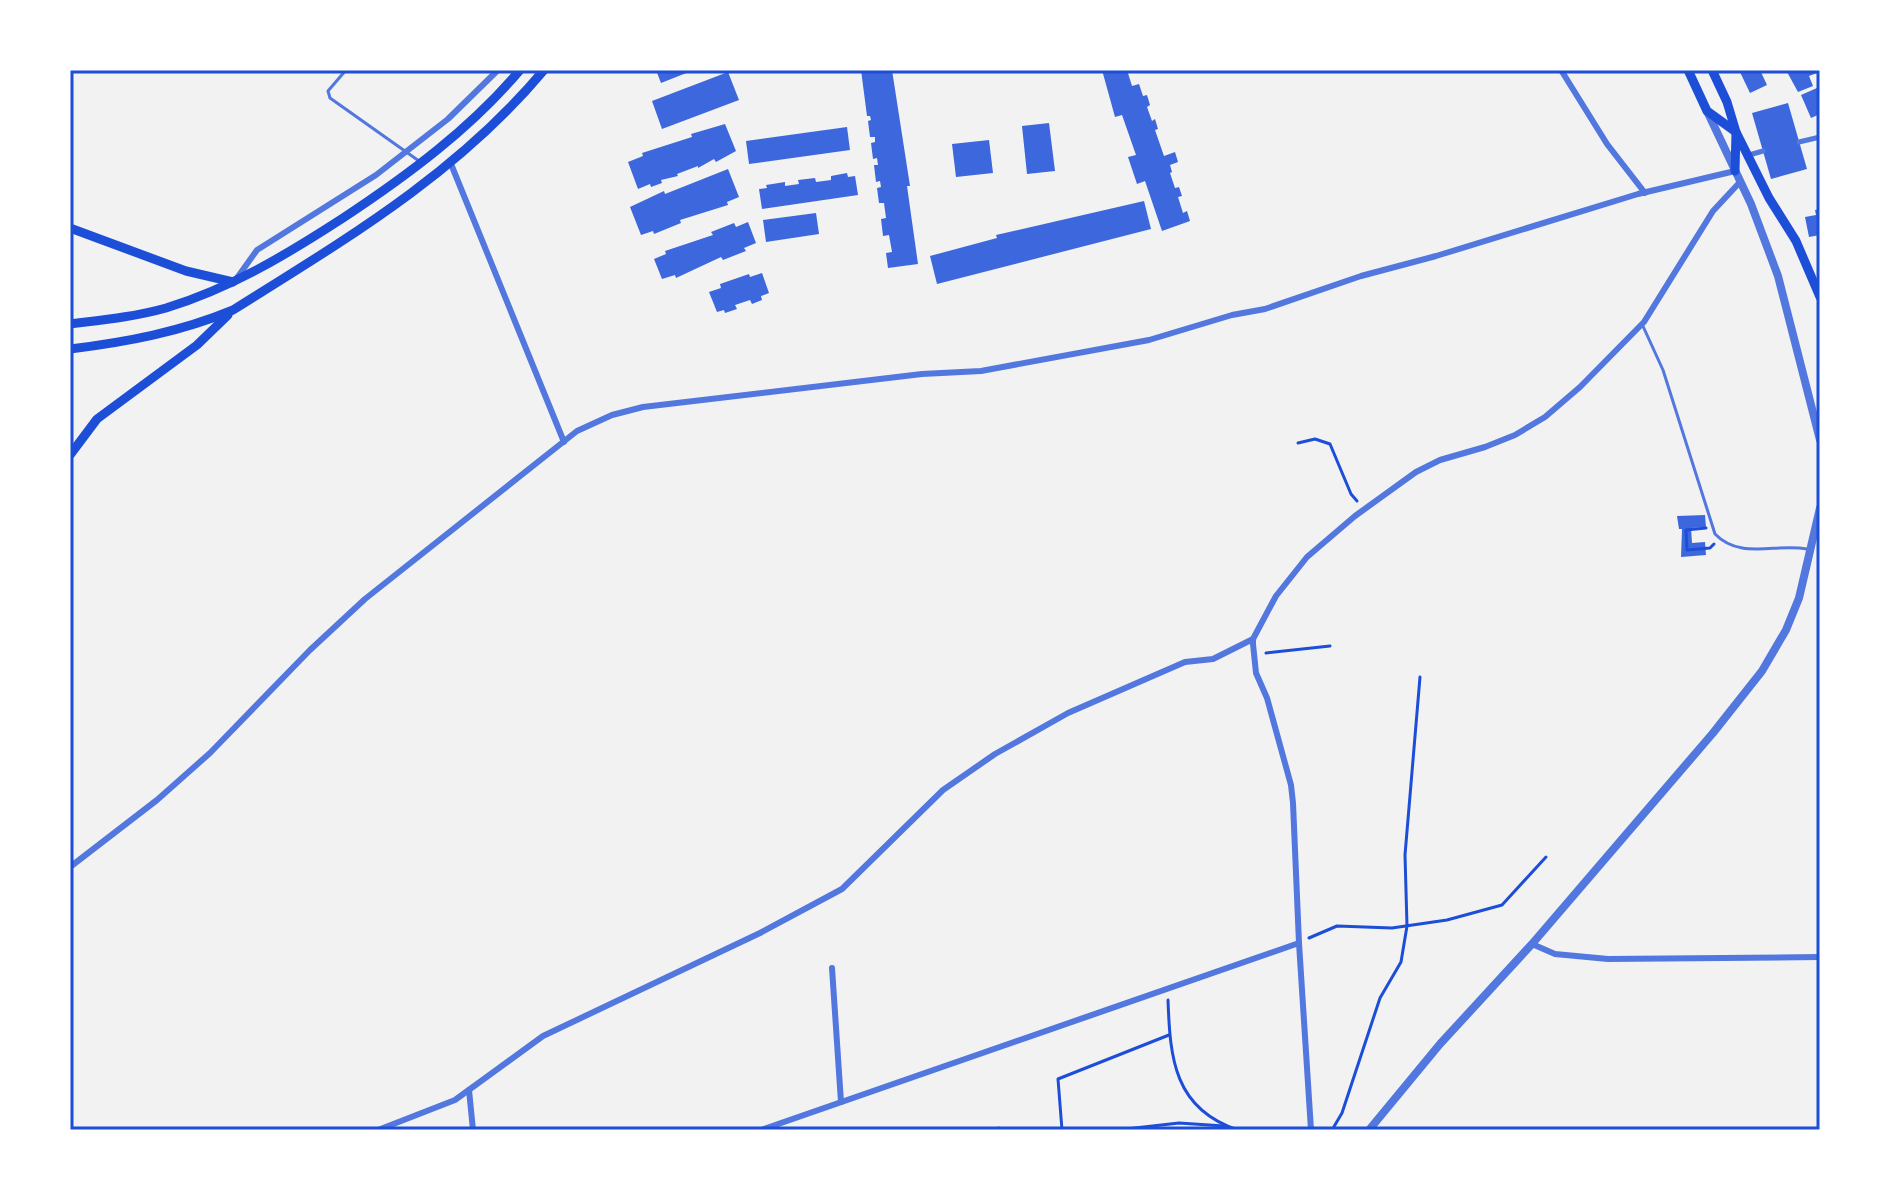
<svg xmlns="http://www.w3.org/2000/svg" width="1890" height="1200" font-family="'Alegreya Sans',sans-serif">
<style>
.building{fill:#3d67dc}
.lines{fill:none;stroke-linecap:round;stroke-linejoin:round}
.path{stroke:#1d4ed8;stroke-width:3}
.service{stroke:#5277de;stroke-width:3}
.pedestrian{stroke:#5277de;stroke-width:5}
.minor{stroke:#5277de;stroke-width:6}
.tertiary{stroke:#5277de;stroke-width:8}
.secondary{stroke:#1d4ed8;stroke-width:9}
.neatline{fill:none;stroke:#1d4ed8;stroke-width:3}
</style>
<rect width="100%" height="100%" fill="#f2f2f2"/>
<g class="building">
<polygon points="656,70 694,70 661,83"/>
<polygon points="861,70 892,70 910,186 907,186 918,264 888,268 886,253 892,252 889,235 883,236 881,219 886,218 884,203 879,203 877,188 881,187 880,181 876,182 874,165 878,165 877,158 873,159 871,143 875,142 875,137 870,137 868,121 871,120 870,116 867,116"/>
<polygon points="1102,70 1127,70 1132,86 1139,84 1143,96 1147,95 1150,105 1147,107 1152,121 1155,119 1158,129 1155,130 1164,156 1175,152 1178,162 1170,165 1172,172 1170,173 1175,188 1179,187 1182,196 1178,197 1183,213 1187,211 1190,221 1162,231 1145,181 1137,184 1128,157 1136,155 1122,115 1115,117"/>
<polygon points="1739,70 1760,70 1767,85 1750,93"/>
<polygon points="1786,70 1820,70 1820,80 1817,73 1809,76 1813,86 1798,92"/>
<polygon points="728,72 739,100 662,129 652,101"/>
<polygon points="1817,88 1820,96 1820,114 1811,118 1801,95"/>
<polygon points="1788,103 1807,169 1771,179 1752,113"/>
<polygon points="1049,123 1055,171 1027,174 1022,126"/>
<polygon points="725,124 736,151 716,162 714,159 698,168 698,166 677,174 678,176 661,180 662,183 651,187 650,184 638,189 628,162 643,156 642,153 692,137 691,134"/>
<polygon points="847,127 850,150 749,164 746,141"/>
<polygon points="989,140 993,173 956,177 952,144"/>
<polygon points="728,169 739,197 727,202 728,205 680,220 681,223 654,234 653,231 641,235 630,207 664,191 665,194"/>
<polygon points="847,173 848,177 855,176 858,195 762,209 759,189 767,188 766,185 785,182 785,186 799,184 798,180 815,178 816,182 831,180 831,176"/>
<polygon points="1144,201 1151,229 937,284 930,256 997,238 996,235"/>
<polygon points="1820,209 1820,235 1809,237 1805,217 1816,215 1815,210"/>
<polygon points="816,213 819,234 766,242 763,220"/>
<polygon points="748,222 756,243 744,248 746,251 723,260 721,257 676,278 675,275 662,279 654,259 666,254 665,251 713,235 711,232 734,223 736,227"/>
<polygon points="762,273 769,293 761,296 762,300 752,304 750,300 735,305 737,309 725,313 724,310 717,312 709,292 721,288 720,284 749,274 750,277"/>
<polygon points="1705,515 1706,527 1691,528 1692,543 1705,542 1706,555 1681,557 1682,529 1679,529 1677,516"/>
</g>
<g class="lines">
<g class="path">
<polyline points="1298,443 1315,439 1330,444 1351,494 1357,501"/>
<polyline points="1706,528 1686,530 1687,550 1710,548 1714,544"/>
<polyline points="1266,653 1330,646"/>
<polyline points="1309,938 1337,926 1392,928 1447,920 1502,905 1546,857"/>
<path d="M1168,1000C1170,1058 1174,1109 1238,1130"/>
<polyline points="1062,1130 1058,1079 1169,1035"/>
<polyline points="1117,1130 1179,1123 1224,1126"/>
<polyline points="1332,1130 1342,1113 1380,998 1401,962 1407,926 1405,855 1420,677"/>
</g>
<g class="service">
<polyline points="346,70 328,91 330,98 419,161"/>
<path d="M1642,324L1663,370L1715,534C1740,560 1776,543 1807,549"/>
<polyline points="992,1130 999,1128 999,1130"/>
</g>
<g class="pedestrian">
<polyline points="1799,142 1820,137"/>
<polyline points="1749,155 1763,151"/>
</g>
<g class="minor">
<polyline points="1561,70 1607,144 1645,193"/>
<polyline points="451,164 564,442"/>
<polyline points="237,278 257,250 376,175 448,119 498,70"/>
<polyline points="70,867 157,800 210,753 310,650 365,599 577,431 612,415 643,407 922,374 981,371 1149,340 1232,315 1265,309 1361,276 1436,256 1638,194 1735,171"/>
<polyline points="1532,944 1555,954 1608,959 1820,957"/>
<polyline points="832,968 841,1102"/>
<polyline points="469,1090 473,1130"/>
<polyline points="378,1130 455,1100 543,1036 760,933 842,889 943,790 995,754 1068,713 1185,662 1213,659 1253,639"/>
<polyline points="761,1130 1299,943"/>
<polyline points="1311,1130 1299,943 1293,803 1291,785 1267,698 1256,673 1253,644 1253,639 1276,596 1307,557 1355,516 1416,472 1440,460 1485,447 1515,435 1545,417 1580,387 1644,322 1713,211 1740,182"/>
</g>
<g class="tertiary">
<polyline points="1707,111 1751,204 1778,276 1820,440"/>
<polyline points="1369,1130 1440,1044 1532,944 1713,733 1762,671 1786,630 1799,598 1820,508"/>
</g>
<g class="secondary">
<polyline points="1688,70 1707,111 1736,132 1769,198 1796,241 1820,297"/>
<polyline points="1712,70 1727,102 1736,132 1735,171"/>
<polyline points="70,228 186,271 233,282"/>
<path d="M70,324C102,320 134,317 166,308C231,288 286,255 343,218C408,175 470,129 520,70"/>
<path d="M70,349C127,342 180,332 233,310C346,239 457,174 544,70"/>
<polyline points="70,455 97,419 197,345 228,315"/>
</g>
</g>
<rect width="1890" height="1200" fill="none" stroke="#ffffff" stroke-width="144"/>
<rect x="72" y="72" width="1746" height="1056" class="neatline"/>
</svg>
